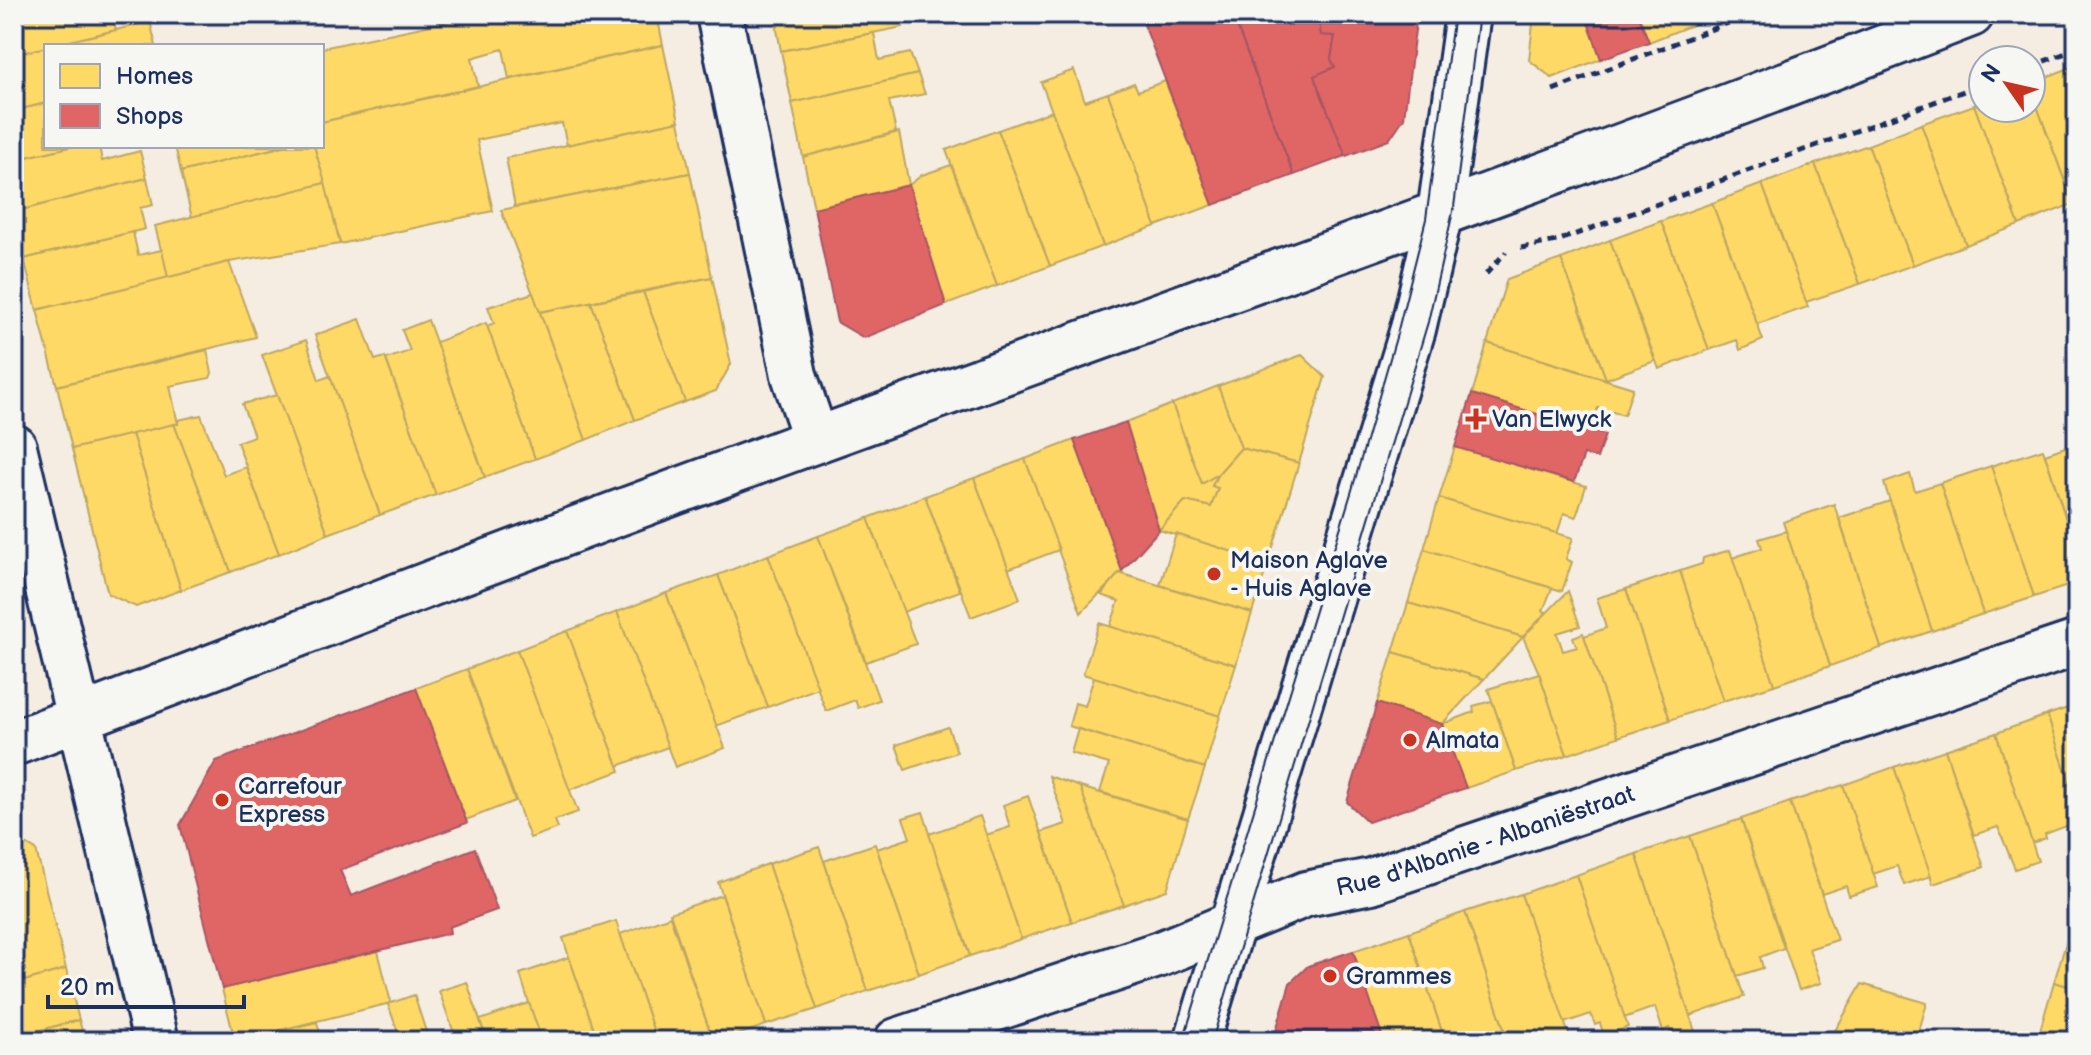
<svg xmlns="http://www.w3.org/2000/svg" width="2091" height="1055" font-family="'Balsamiq Sans',sans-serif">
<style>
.homes{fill:#ffd966;stroke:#bba664;stroke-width:2}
.shops{fill:#e06666;stroke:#a55664;stroke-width:2}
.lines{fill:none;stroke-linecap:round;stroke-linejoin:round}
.minor-casing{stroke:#1b2f5e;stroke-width:50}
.secondary-casing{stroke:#1b2f5e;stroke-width:50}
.path{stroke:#1b2f5e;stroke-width:5;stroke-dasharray:8 6;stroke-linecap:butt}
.minor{stroke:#f6f6f2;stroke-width:44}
.secondary{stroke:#f6f6f2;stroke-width:44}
.tram{stroke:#1b2f5e;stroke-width:2}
.poi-dot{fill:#c8321e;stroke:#f6f6f2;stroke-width:3}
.labels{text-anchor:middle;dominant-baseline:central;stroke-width:8;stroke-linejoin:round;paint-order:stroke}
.poi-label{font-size:24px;fill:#1b2f5e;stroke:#f6f6f2;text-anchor:start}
.street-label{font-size:24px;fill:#1b2f5e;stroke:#f6f6f2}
</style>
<rect width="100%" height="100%" fill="#f5ede2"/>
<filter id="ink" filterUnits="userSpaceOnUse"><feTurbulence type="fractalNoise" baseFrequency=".0125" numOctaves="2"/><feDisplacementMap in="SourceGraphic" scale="16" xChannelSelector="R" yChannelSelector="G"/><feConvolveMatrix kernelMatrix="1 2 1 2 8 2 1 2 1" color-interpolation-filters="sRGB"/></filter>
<g filter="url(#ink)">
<g class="homes">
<polygon points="14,14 112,14 116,30 14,55"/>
<polygon points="483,14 657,14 663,45 509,79 503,49 472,58 478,86 322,122 322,48"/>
<polygon points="774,14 900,14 903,27 781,51"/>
<polygon points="1534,14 1585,14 1601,59 1552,78 1529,60"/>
<polygon points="1638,14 1691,14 1695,24 1649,42"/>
<polygon points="1691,14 1721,14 1695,24"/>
<polygon points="150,21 156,46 49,46 116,30"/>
<polygon points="874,33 879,60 910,53 918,74 792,103 781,51"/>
<polygon points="663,45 679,121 567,145 562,123 477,140 493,211 340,244 314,146 322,146 322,122"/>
<polygon points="46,47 46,103 14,111 14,55"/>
<polygon points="2077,65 2077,174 2064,179 2031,90 2031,83"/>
<polygon points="1074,70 1085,101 1108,93 1156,226 1103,246 1041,82"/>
<polygon points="918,74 925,94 889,101 896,132 803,157 792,103"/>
<polygon points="1165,81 1213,205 1156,226 1108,93 1134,83 1138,91"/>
<polygon points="2031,90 2073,204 2019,225 1974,105 1983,101 1983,108 2031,108"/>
<polygon points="46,103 46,146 74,146 14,160 14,111"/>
<polygon points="1974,105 2019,225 1966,245 1921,124"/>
<polygon points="1052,111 1103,246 1050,266 998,130"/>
<polygon points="679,121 690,173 515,207 506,158"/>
<polygon points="1921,124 1966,245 1913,265 1868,145"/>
<polygon points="998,130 1050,266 997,286 946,150"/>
<polygon points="899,132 909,185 814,208 803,157"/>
<polygon points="1868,145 1913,265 1860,284 1815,164"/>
<polygon points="74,146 99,146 102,161 140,151 147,178 14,212 14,160"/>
<polygon points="175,146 284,146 181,172"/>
<polygon points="284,146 314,146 325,183 192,218 181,172"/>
<polygon points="1815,164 1860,284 1806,302 1762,184"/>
<polygon points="951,165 997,286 946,305 909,185 922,175"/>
<polygon points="690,173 712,277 540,312 501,210"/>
<polygon points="147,178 153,205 140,208 145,229 24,259 14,212"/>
<polygon points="325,183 340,244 229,262 168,278 155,226"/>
<polygon points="1762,184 1808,307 1757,324 1712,203"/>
<polygon points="1712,203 1763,340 1740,350 1737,340 1709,350 1661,221"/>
<polygon points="1661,221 1709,350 1659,369 1610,240"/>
<polygon points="133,232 138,255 162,250 168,278 37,310 24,259"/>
<polygon points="1610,240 1655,361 1606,379 1561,259"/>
<polygon points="1561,259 1606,379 1487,343 1507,279"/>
<polygon points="229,262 256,337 57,386 37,310"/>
<polygon points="712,277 731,364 716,391 685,402 643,292"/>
<polygon points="643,292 685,402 635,420 591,302"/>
<polygon points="533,293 586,440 535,459 487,326 494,323 488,307"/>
<polygon points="591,302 635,420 586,440 540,312"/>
<polygon points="360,319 375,360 385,357 436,495 380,515 315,335"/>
<polygon points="428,320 485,477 436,495 386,359 410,351 402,330"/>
<polygon points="486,323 535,459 485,477 436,342"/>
<polygon points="306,340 319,380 330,376 380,515 328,534 262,355"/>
<polygon points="1487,343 1633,388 1624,415 1598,408 1590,430 1472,394"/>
<polygon points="207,350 212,373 210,378 170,386 178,424 72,449 57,386"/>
<polygon points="1302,355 1325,377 1299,463 1241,448 1218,386"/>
<polygon points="1218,386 1241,448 1218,474 1202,484 1172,404"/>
<polygon points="277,395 328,534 279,554 237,442 254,436 242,404"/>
<polygon points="1172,404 1202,484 1218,474 1212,486 1218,488 1211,507 1185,501 1159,530 1126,422"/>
<polygon points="201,415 224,475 246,467 279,554 231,572 174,424 178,424 178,420"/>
<polygon points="174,424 231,572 181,590 132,434"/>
<polygon points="132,434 181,590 136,607 108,594 72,449"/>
<polygon points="1074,440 1122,571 1081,613 1025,459"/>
<polygon points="2077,443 2077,553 2045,454"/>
<polygon points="1455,447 1586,486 1576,517 1564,513 1557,534 1439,498"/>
<polygon points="1241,448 1299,463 1268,563 1159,530 1185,501 1211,507 1218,488 1212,486 1218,474"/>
<polygon points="2043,449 2077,553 2077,583 2034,597 1991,466"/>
<polygon points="1025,459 1059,550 1008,569 974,478"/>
<polygon points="1991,466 2034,597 1983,614 1940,483"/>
<polygon points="1910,474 1915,491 1940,483 1983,614 1932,631 1884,483"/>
<polygon points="974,478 1020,599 971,617 925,496"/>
<polygon points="925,496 960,591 903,612 868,518"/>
<polygon points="1439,498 1573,538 1566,559 1572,562 1562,591 1424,549"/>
<polygon points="1890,501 1932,631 1881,648 1839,518"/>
<polygon points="1834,504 1881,648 1830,666 1783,522"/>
<polygon points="868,518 916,644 866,662 818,536"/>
<polygon points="1786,531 1830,666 1774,685 1732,558 1762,548 1759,539"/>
<polygon points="1176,534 1268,563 1252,613 1160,585"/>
<polygon points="818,536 879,700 858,708 855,700 826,711 768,555"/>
<polygon points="1424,549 1552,588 1543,611 1547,612 1523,637 1408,603"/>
<polygon points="1730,550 1774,685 1723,701 1680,571 1702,564 1703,558"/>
<polygon points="768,555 818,688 768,707 718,575"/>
<polygon points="1680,571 1723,701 1670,720 1626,589"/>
<polygon points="1119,573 1252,613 1236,665 1110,627 1119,601 1101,595"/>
<polygon points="718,575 768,707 716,726 666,593"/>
<polygon points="1626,589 1670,720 1618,737 1584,636 1606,628 1597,598"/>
<polygon points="1568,591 1580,626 1557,633 1563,651 1577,647 1573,637 1583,633 1618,737 1567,755 1539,673 1523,637"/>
<polygon points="666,593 725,748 675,767 617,612"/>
<polygon points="1408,603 1523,637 1484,679 1393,652"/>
<polygon points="617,612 668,747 618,766 567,631"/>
<polygon points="1099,623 1236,665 1220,716 1083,674"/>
<polygon points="567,631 620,771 569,790 517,650"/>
<polygon points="517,650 578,812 555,820 558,828 530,838 467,669"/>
<polygon points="1393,652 1484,679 1442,724 1377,703"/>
<polygon points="467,669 515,801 466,820 416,688"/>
<polygon points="1539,673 1567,755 1516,771 1488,689"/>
<polygon points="1094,677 1220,716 1205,768 1069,726 1075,703 1085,706"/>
<polygon points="1492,701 1516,771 1466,788 1442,724 1474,712 1473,706"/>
<polygon points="2077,705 2077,800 2075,800 2047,715"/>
<polygon points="2047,715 2077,805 2077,822 2045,834 2046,838 2032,843 1996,733"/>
<polygon points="948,727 957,752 905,770 896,745"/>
<polygon points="1078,729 1205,768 1188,819 1100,792 1109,764 1071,753"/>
<polygon points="1996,733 2038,861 2015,869 1998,827 1974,835 1945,750"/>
<polygon points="1945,750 1984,867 1933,884 1894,767"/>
<polygon points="1894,767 1931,876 1904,885 1897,866 1873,874 1843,785"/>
<polygon points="1049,776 1080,787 1124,905 1072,922 1041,832 1066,824"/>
<polygon points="1843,785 1878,887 1849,896 1846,886 1822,894 1790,802"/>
<polygon points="1080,787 1188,819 1167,890 1124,905"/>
<polygon points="1028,796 1072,922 1021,939 986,835 1010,827 1003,805"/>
<polygon points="1790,802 1837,940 1809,949 1821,983 1799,990 1741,819"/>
<polygon points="923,812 970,956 919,974 877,849 910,838 903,818"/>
<polygon points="980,816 1021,939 970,956 929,834"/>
<polygon points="1741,819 1784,948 1760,957 1763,968 1737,976 1690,836"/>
<polygon points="1690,836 1744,997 1690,1016 1636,854"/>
<polygon points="14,837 36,850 66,969 14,984"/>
<polygon points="875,844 919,974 868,991 824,861"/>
<polygon points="819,847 868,991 817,1009 768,864"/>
<polygon points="1636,854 1690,1016 1698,1041 1674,1041 1669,1028 1663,1031 1655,1007 1624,1018 1576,875"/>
<polygon points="768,864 817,1009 766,1025 718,882"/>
<polygon points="1576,875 1628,1027 1604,1036 1600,1023 1595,1025 1591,1014 1564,1023 1521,894"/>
<polygon points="1521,894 1571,1041 1508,1041 1465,912"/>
<polygon points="722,895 766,1025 721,1041 713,1041 670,913"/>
<polygon points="1465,912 1508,1041 1445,1041 1409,932"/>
<polygon points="670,916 713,1041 657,1041 620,934"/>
<polygon points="2073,920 2077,921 2077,989 2054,982"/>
<polygon points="616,921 620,934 657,1041 598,1041 569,957 563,938"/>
<polygon points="1409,932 1445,1041 1384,1041 1353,951"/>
<polygon points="378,951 391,1003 235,1041 222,989"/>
<polygon points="569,957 598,1041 542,1041 529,1003 520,974"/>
<polygon points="66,969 79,1020 14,1037 14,984"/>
<polygon points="467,982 487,1041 431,1041 454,1033 439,991"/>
<polygon points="2054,982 2077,989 2077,1041 2052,1041 2038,1037"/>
<polygon points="1862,984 1927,1003 1916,1041 1829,1041"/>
<polygon points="414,995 429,1041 401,1041 388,1004"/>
<polygon points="529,1003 542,1041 487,1041 480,1020"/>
<polygon points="79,1020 85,1041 14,1041 14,1037"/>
<polygon points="317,1022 322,1041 239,1041"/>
</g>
<g class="shops">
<polygon points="1140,14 1238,14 1238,29 1294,175 1213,205"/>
<polygon points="1238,14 1318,14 1321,35 1335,36 1331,59 1335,67 1314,76 1346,156 1294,175 1238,29"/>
<polygon points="1318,14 1417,14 1404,118 1389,140 1346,156 1314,76 1335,67 1331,59 1335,36 1321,35"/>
<polygon points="1585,14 1638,14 1649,42 1601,59"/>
<polygon points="909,185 946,305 864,338 837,322 814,208"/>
<polygon points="1472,394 1605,435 1597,458 1584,455 1574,482 1455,447"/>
<polygon points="1126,422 1159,530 1122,571 1074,440"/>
<polygon points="416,688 467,823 340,870 351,896 475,848 497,910 449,927 450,933 222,989 180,825 216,761"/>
<polygon points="1377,703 1442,724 1466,788 1368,822 1347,802"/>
<polygon points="1353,951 1384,1041 1273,1041 1290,983 1308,966"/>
</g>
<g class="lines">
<defs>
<g id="minor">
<polyline points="719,14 794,375 816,440"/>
<path d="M14,447C63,645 108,843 156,1041"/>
<path id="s1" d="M897,1041L1160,954L1306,894L1371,881L2077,643"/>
<polyline points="1197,1041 1413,329 1440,213 1468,14"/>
</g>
<path id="secondary" d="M14,743C282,640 550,537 819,439C1204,299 1589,162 1971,14"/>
</defs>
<use href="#minor" class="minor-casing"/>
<use href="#secondary" class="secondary-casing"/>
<g class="path">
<polyline points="2031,66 2077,49"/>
<polyline points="1553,90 1751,14"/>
<polyline points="1521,248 1557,241 1983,84"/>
<polyline points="1486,274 1506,252"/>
</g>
<use href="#minor" class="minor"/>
<use href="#secondary" class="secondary"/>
<g class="tram">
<polyline points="1183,1041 1352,490 1397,334 1426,219 1454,14"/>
<polyline points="1212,1041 1428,322 1454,207 1479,14"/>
</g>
</g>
</g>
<g class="poi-dot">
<path d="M1472 407h8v8h8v8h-8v8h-8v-8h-8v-8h8z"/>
<circle cx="1214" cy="574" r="8"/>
<circle cx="1410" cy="740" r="8"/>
<circle cx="222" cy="800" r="8"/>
<circle cx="1330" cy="976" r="8"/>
</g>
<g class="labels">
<g class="poi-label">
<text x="1492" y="419">Van Elwyck</text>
<text x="1230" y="560">Maison Aglave<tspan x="1230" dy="28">- Huis Aglave</tspan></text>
<text x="1426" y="740">Almata</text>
<text x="238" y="786">Carrefour<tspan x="238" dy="28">Express</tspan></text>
<text x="1346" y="976">Grammes</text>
</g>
<g class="street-label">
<text stroke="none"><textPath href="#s1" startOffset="622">Rue d'Albanie - Albaniëstraat</textPath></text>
</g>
</g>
<rect width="2091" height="1055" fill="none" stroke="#f6f6f2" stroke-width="48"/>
<rect x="24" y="24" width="2043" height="1007" fill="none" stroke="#1b2f5e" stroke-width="3" filter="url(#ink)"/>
<rect x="44" y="44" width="280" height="104" fill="#f6f6f2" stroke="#9ea6b7" stroke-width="2"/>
<rect x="60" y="64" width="40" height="24" fill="#ffd966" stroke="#9ea6b7" stroke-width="2"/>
<text x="116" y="84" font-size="24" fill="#1b2f5e">Homes</text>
<rect x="60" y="104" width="40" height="24" fill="#e06666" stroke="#9ea6b7" stroke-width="2"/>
<text x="116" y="124" font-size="24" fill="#1b2f5e">Shops</text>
<g transform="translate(2007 84) rotate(304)"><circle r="38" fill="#f6f6f2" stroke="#9ea6b7" stroke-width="2"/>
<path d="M0-6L14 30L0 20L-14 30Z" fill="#c8321e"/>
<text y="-12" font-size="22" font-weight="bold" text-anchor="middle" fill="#1b2f5e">N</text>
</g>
<path d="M48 995v12h196v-12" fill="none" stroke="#1b2f5e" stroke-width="4"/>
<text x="60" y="995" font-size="24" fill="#1b2f5e" stroke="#f6f6f2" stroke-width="6" paint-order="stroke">20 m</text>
</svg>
